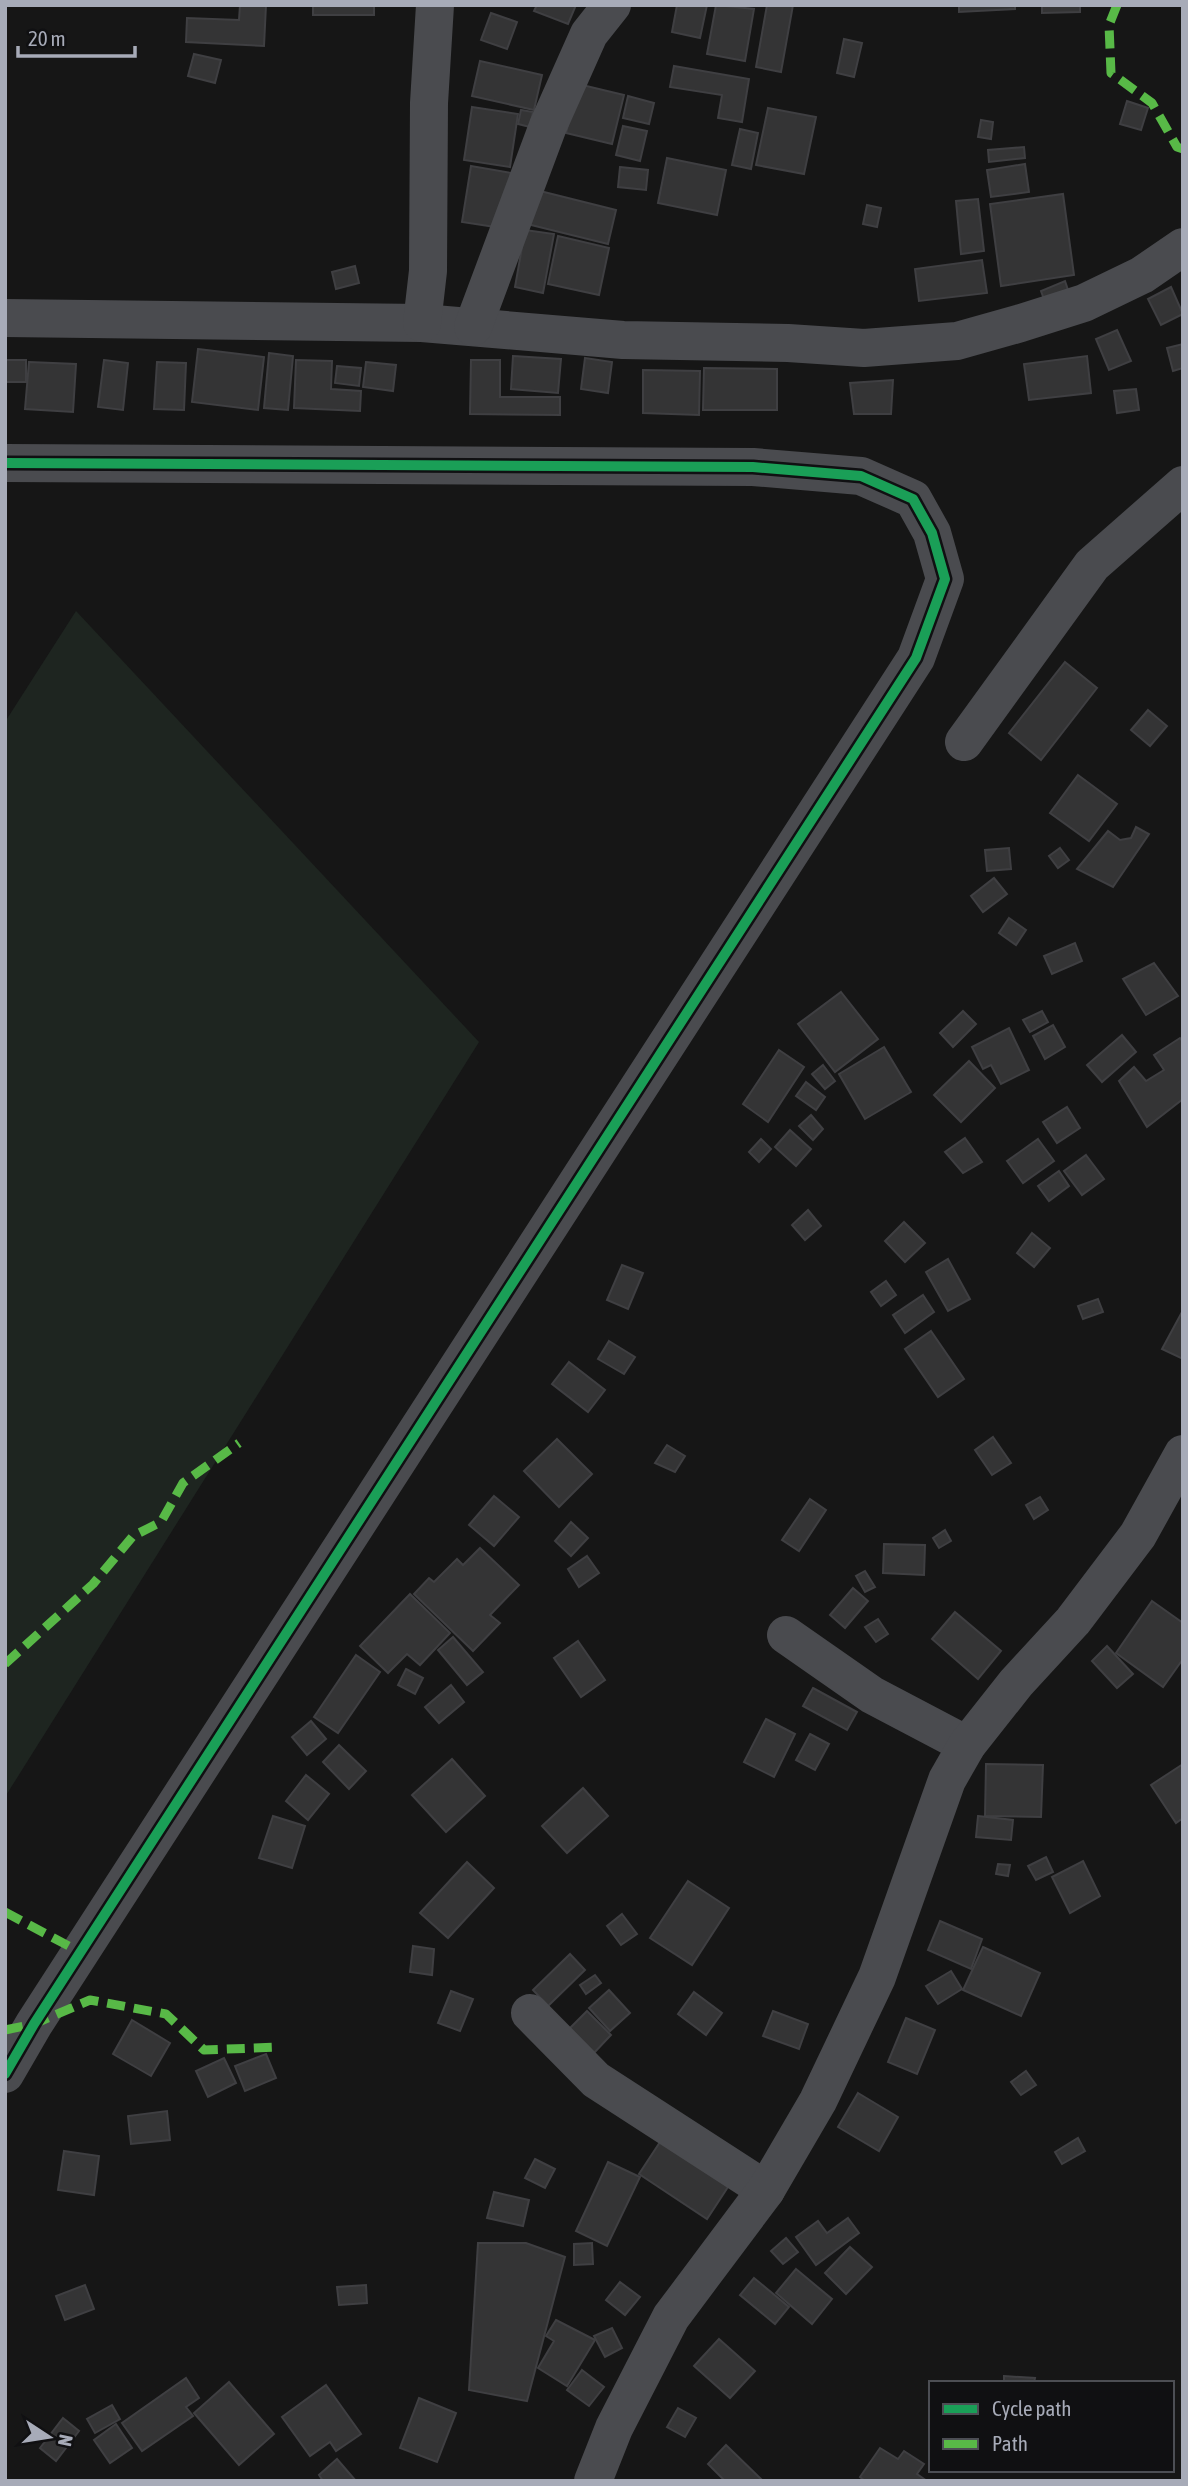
<svg xmlns="http://www.w3.org/2000/svg" width="1188" height="2486" font-family="'Asap Condensed',sans-serif">
<style>
.green{fill:#1e2520}
.building{fill:#343435;stroke:#3f3f42;stroke-width:2}
.lines{fill:none;stroke-linecap:round;stroke-linejoin:round}
.minor{stroke:#4a4b4f;stroke-width:38}
.quiet{stroke:#58b947;stroke-width:9;stroke-dasharray:18 9;stroke-linecap:butt}
.cycleway-casing{stroke:#101012;stroke-width:15}
.cycleway{stroke:#1a9f57;stroke-width:10}
</style>
<rect width="100%" height="100%" fill="#161616"/>
<polygon class="green" points="76,611 479,1042 5,1797 5,722"/>
<g class="building">
<polygon points="240,5 266,5 264,46 186,42 187,18 239,20"/>
<rect x="313" y="5" width="61" height="10"/>
<polygon points="537,5 576,5 568,24 534,11"/>
<polygon points="677,5 707,5 700,38 672,32"/>
<polygon points="716,5 754,9 745,61 707,54"/>
<polygon points="767,5 793,5 781,72 756,67"/>
<polygon points="959,5 1015,5 1015,9 959,12"/>
<polygon points="1042,5 1080,5 1080,12 1042,13"/>
<polygon points="491,13 517,22 507,49 481,40"/>
<polygon points="844,39 862,43 854,77 837,73"/>
<polygon points="194,54 221,60 215,83 188,76"/>
<polygon points="480,61 542,75 534,110 472,96"/>
<polygon points="674,66 749,79 742,122 718,118 722,95 670,87"/>
<polygon points="578,84 624,95 612,144 566,133"/>
<polygon points="628,96 654,103 649,124 623,118"/>
<polygon points="1127,101 1148,108 1141,130 1120,124"/>
<polygon points="472,107 518,114 510,167 464,160"/>
<polygon points="768,108 816,117 804,174 756,165"/>
<polygon points="521,110 533,112 530,127 518,124"/>
<polygon points="981,120 993,122 991,139 978,137"/>
<polygon points="623,126 647,131 640,161 616,155"/>
<polygon points="740,129 758,133 751,169 732,165"/>
<polygon points="1024,147 1025,158 989,162 988,150"/>
<polygon points="667,158 726,170 717,215 658,203"/>
<polygon points="1025,164 1029,192 991,197 987,170"/>
<polygon points="471,166 511,173 502,228 462,222"/>
<polygon points="620,167 648,170 646,190 618,187"/>
<polygon points="528,188 616,210 608,244 519,222"/>
<polygon points="1063,194 1074,275 1001,286 990,204"/>
<polygon points="978,199 984,251 961,254 956,201"/>
<polygon points="867,205 881,208 877,227 863,224"/>
<polygon points="525,230 554,234 543,293 515,287"/>
<polygon points="558,236 609,248 599,295 548,284"/>
<polygon points="982,260 987,293 919,301 915,269"/>
<polygon points="355,266 359,283 336,289 332,272"/>
<polygon points="1065,281 1069,293 1045,302 1041,291"/>
<polygon points="1171,287 1183,314 1161,325 1148,299"/>
<polygon points="1117,330 1131,361 1109,370 1096,339"/>
<polygon points="1183,344 1183,368 1173,371 1167,348"/>
<polygon points="198,349 264,357 258,410 192,402"/>
<polygon points="269,353 293,356 288,410 264,408"/>
<polygon points="513,356 561,359 558,393 511,389"/>
<polygon points="1087,356 1091,393 1029,400 1024,364"/>
<polygon points="585,358 612,362 608,393 581,389"/>
<rect x="5" y="360" width="21" height="22"/>
<polygon points="104,360 128,363 123,410 98,407"/>
<polygon points="296,360 332,361 331,389 361,391 360,411 294,408"/>
<polygon points="471,360 500,360 500,397 560,397 560,415 470,414"/>
<polygon points="29,362 76,364 73,412 25,409"/>
<polygon points="157,362 186,363 184,410 154,409"/>
<polygon points="366,362 396,365 393,391 363,387"/>
<polygon points="337,366 361,368 359,386 335,383"/>
<polygon points="704,368 777,369 777,410 703,410"/>
<polygon points="643,370 700,371 699,415 643,413"/>
<polygon points="893,380 891,414 854,414 850,383"/>
<polygon points="1136,389 1139,410 1117,413 1114,391"/>
<polygon points="1065,662 1097,688 1041,760 1009,733"/>
<polygon points="1148,710 1167,726 1150,746 1131,730"/>
<polygon points="1078,775 1117,804 1089,841 1050,813"/>
<polygon points="1136,827 1149,834 1113,887 1077,869 1108,831 1120,840 1131,838"/>
<polygon points="1009,848 1011,869 987,871 985,850"/>
<polygon points="1060,848 1069,860 1058,868 1049,856"/>
<polygon points="994,878 1007,894 983,912 971,896"/>
<polygon points="1009,918 1026,930 1016,945 999,933"/>
<polygon points="1075,943 1082,961 1052,974 1044,956"/>
<polygon points="1154,963 1178,996 1146,1015 1123,979"/>
<polygon points="841,992 878,1039 835,1072 798,1024"/>
<polygon points="963,1011 976,1024 953,1047 940,1033"/>
<polygon points="1042,1011 1048,1022 1030,1032 1023,1020"/>
<polygon points="1053,1025 1065,1047 1045,1059 1033,1036"/>
<polygon points="1009,1028 1029,1070 1001,1084 991,1065 983,1069 972,1047"/>
<polygon points="1122,1035 1136,1052 1102,1082 1087,1065"/>
<polygon points="1180,1038 1183,1042 1183,1099 1147,1127 1119,1081 1134,1067 1146,1081 1164,1070 1154,1055"/>
<polygon points="884,1047 911,1092 865,1119 839,1074"/>
<polygon points="779,1050 804,1067 768,1122 743,1104"/>
<polygon points="969,1061 995,1088 961,1122 934,1095"/>
<polygon points="823,1065 835,1081 825,1089 812,1074"/>
<polygon points="806,1082 825,1097 816,1110 796,1096"/>
<polygon points="1067,1107 1080,1128 1057,1143 1043,1122"/>
<polygon points="811,1115 823,1129 813,1140 799,1126"/>
<polygon points="790,1130 811,1149 796,1166 775,1147"/>
<polygon points="965,1138 982,1162 963,1173 945,1152"/>
<polygon points="761,1139 771,1149 759,1162 749,1152"/>
<polygon points="1038,1139 1054,1161 1023,1183 1007,1161"/>
<polygon points="1086,1155 1104,1179 1082,1195 1064,1171"/>
<polygon points="1059,1171 1069,1186 1049,1201 1038,1186"/>
<polygon points="808,1210 821,1226 805,1240 792,1225"/>
<polygon points="904,1222 925,1243 905,1262 885,1241"/>
<polygon points="1032,1233 1050,1248 1034,1267 1017,1253"/>
<polygon points="948,1259 970,1299 948,1311 926,1272"/>
<polygon points="622,1265 643,1273 628,1309 607,1300"/>
<polygon points="886,1281 896,1295 881,1306 871,1292"/>
<polygon points="923,1295 934,1312 905,1333 893,1315"/>
<polygon points="1098,1299 1103,1312 1083,1319 1078,1306"/>
<polygon points="1182,1312 1183,1312 1183,1359 1162,1349"/>
<polygon points="931,1331 964,1379 938,1397 905,1349"/>
<polygon points="609,1341 635,1357 624,1374 598,1359"/>
<polygon points="569,1362 605,1390 588,1412 552,1384"/>
<polygon points="993,1437 1011,1463 992,1475 975,1450"/>
<polygon points="557,1439 592,1474 559,1507 524,1471"/>
<polygon points="667,1445 685,1456 675,1472 655,1463"/>
<polygon points="494,1496 519,1517 494,1546 469,1525"/>
<polygon points="1040,1497 1048,1510 1034,1519 1026,1505"/>
<polygon points="810,1499 826,1510 799,1551 782,1540"/>
<polygon points="571,1522 588,1538 571,1556 555,1541"/>
<polygon points="945,1530 951,1541 939,1548 933,1538"/>
<polygon points="884,1544 925,1545 924,1575 883,1573"/>
<polygon points="480,1548 519,1585 490,1615 500,1623 473,1651 414,1594 429,1578 434,1582 457,1559 463,1565"/>
<polygon points="587,1556 599,1573 579,1587 568,1569"/>
<polygon points="865,1571 875,1587 865,1592 856,1576"/>
<polygon points="853,1588 868,1601 845,1628 830,1615"/>
<polygon points="410,1594 450,1633 420,1665 407,1654 388,1673 360,1646"/>
<polygon points="1152,1601 1183,1623 1183,1659 1163,1687 1116,1653"/>
<polygon points="955,1612 1001,1651 978,1679 932,1639"/>
<polygon points="878,1619 888,1634 876,1642 865,1627"/>
<polygon points="453,1637 483,1672 467,1685 438,1650"/>
<polygon points="578,1641 605,1680 581,1697 554,1658"/>
<polygon points="1107,1646 1133,1674 1117,1688 1092,1661"/>
<polygon points="356,1655 380,1672 338,1733 314,1717"/>
<polygon points="406,1669 423,1678 415,1694 398,1685"/>
<polygon points="451,1685 464,1702 439,1723 425,1707"/>
<polygon points="813,1688 857,1712 847,1730 803,1706"/>
<polygon points="766,1719 795,1734 774,1777 744,1762"/>
<polygon points="311,1721 326,1739 307,1755 292,1737"/>
<polygon points="810,1734 829,1744 815,1770 796,1760"/>
<polygon points="339,1745 366,1771 349,1789 323,1762"/>
<polygon points="452,1759 485,1796 446,1832 412,1795"/>
<polygon points="986,1764 1043,1765 1041,1817 985,1816"/>
<polygon points="1183,1764 1183,1818 1176,1823 1151,1785"/>
<polygon points="306,1775 329,1794 308,1820 286,1801"/>
<polygon points="583,1788 608,1816 567,1853 542,1826"/>
<polygon points="273,1816 305,1826 292,1868 259,1858"/>
<polygon points="978,1816 1013,1820 1011,1840 976,1837"/>
<polygon points="1046,1857 1053,1872 1036,1880 1028,1866"/>
<polygon points="1083,1861 1100,1896 1070,1913 1052,1877"/>
<polygon points="467,1862 494,1888 448,1938 420,1913"/>
<polygon points="998,1864 1010,1865 1008,1876 996,1874"/>
<polygon points="688,1881 729,1908 692,1965 650,1938"/>
<polygon points="622,1914 637,1934 621,1945 607,1926"/>
<polygon points="940,1921 982,1939 971,1969 928,1950"/>
<polygon points="413,1946 434,1949 432,1975 410,1972"/>
<polygon points="983,1947 1040,1973 1021,2016 963,1990"/>
<polygon points="570,1954 585,1970 548,2006 533,1990"/>
<polygon points="951,1971 962,1989 938,2004 926,1986"/>
<polygon points="595,1975 601,1983 586,1994 580,1985"/>
<polygon points="609,1990 630,2013 610,2031 589,2008"/>
<polygon points="451,1991 473,1999 460,2031 438,2023"/>
<polygon points="694,1992 722,2013 706,2035 678,2014"/>
<polygon points="587,2011 611,2035 592,2055 567,2031"/>
<polygon points="773,2011 808,2024 799,2049 763,2036"/>
<polygon points="906,2018 935,2030 917,2074 888,2062"/>
<polygon points="132,2020 170,2043 151,2076 113,2054"/>
<polygon points="266,2054 276,2078 245,2091 235,2066"/>
<polygon points="224,2058 236,2083 208,2097 196,2071"/>
<polygon points="1026,2071 1036,2085 1021,2095 1011,2082"/>
<polygon points="858,2093 898,2117 879,2151 838,2127"/>
<polygon points="167,2111 170,2140 131,2144 128,2116"/>
<polygon points="664,2136 728,2187 707,2219 639,2174"/>
<polygon points="1078,2138 1085,2151 1062,2164 1055,2152"/>
<polygon points="64,2151 99,2156 94,2195 58,2190"/>
<polygon points="535,2159 555,2169 545,2188 525,2178"/>
<polygon points="608,2162 640,2177 607,2246 576,2231"/>
<polygon points="494,2192 529,2200 523,2226 487,2218"/>
<polygon points="848,2218 859,2233 816,2265 796,2237 818,2221 827,2233"/>
<polygon points="786,2238 798,2252 783,2264 771,2251"/>
<polygon points="478,2243 526,2243 565,2257 527,2401 469,2390"/>
<polygon points="592,2243 593,2264 574,2265 574,2244"/>
<polygon points="850,2247 872,2267 846,2294 825,2273"/>
<polygon points="796,2269 832,2299 812,2324 776,2293"/>
<polygon points="754,2278 789,2307 775,2324 740,2295"/>
<polygon points="620,2282 640,2297 625,2315 606,2300"/>
<polygon points="85,2285 94,2309 65,2320 56,2296"/>
<polygon points="366,2285 367,2303 339,2305 337,2287"/>
<polygon points="556,2320 595,2340 567,2386 538,2368 554,2341 546,2336"/>
<polygon points="612,2328 622,2348 605,2357 594,2336"/>
<polygon points="719,2339 755,2371 730,2398 694,2366"/>
<polygon points="582,2370 604,2387 589,2406 567,2390"/>
<polygon points="1004,2376 1035,2378 1034,2383 1004,2383"/>
<polygon points="186,2378 199,2398 186,2407 193,2416 142,2451 122,2423"/>
<polygon points="229,2382 274,2434 239,2465 194,2413"/>
<polygon points="326,2385 361,2434 336,2451 330,2442 310,2456 282,2417"/>
<polygon points="419,2398 456,2413 437,2462 400,2448"/>
<polygon points="112,2405 120,2419 95,2433 87,2419"/>
<polygon points="678,2408 696,2418 685,2437 667,2427"/>
<polygon points="63,2418 79,2431 56,2461 40,2448"/>
<polygon points="116,2424 132,2448 110,2463 94,2440"/>
<polygon points="726,2445 763,2481 725,2481 708,2464"/>
<polygon points="880,2448 898,2459 904,2451 924,2464 917,2474 927,2481 865,2481 860,2477"/>
<polygon points="337,2459 356,2481 323,2481 319,2475"/>
</g>
<g class="lines">
<g class="minor">
<polyline points="5,318 422,323 623,340 788,343 864,348 957,341 1021,323 1084,303 1142,275 1183,247"/>
<polyline points="422,323 428,271 429,103 435,5"/>
<polyline points="473,327 548,126 589,34 612,5"/>
<polyline points="5,463 753,467 861,476 913,499 932,533 945,579 916,658 34,2024 5,2074"/>
<polyline points="964,742 1092,565 1183,485"/>
<polyline points="786,1635 872,1695 967,1745"/>
<polyline points="530,2013 596,2080 766,2190"/>
<polyline points="593,2481 614,2428 671,2317 766,2190 818,2101 877,1977 947,1780 967,1745 1016,1683 1073,1621 1138,1535 1183,1454"/>
</g>
<g class="quiet">
<polyline points="1117,5 1109,25 1111,73 1152,103 1177,147 1183,149"/>
<polyline points="5,1664 93,1584 133,1536 161,1522 183,1483 239,1443"/>
<polyline points="5,1912 80,1952"/>
<polyline points="5,2030 34,2024 90,2000 166,2014 204,2050 280,2047"/>
</g>
<defs>
<polyline id="cycleway" points="5,463 753,467 861,476 913,499 932,533 945,579 916,658 34,2024 5,2074"/>
</defs>
<use href="#cycleway" class="cycleway-casing"/>
<use href="#cycleway" class="cycleway"/>
</g>
<rect width="1188" height="2486" fill="none" stroke="#a7abb8" stroke-width="14"/>
<rect x="929" y="2381" width="245" height="91" fill="#101012" stroke="#4c4e54" stroke-width="2"/>
<rect x="943" y="2404" width="35" height="10" fill="#1a9f57" stroke="#4c4e54" stroke-width="2"/>
<text x="992" y="2416" font-size="21" fill="#a7abb8">Cycle path</text>
<rect x="943" y="2439" width="35" height="10" fill="#58b947" stroke="#4c4e54" stroke-width="2"/>
<text x="992" y="2451" font-size="21" fill="#a7abb8">Path</text>
<g transform="translate(49 2437) rotate(102)" stroke="#101012" stroke-width="5" paint-order="stroke">
<path d="M0-5L12 26L0 18L-12 26Z" fill="#a7abb8"/>
<text y="-10" font-size="19" font-weight="bold" text-anchor="middle" fill="#a7abb8">N</text>
</g>
<path d="M18 46v10h117v-10" fill="none" stroke="#a7abb8" stroke-width="3.5"/>
<text x="28" y="46" font-size="21" fill="#a7abb8" stroke="#101012" stroke-width="5" paint-order="stroke">20 m</text>
</svg>
